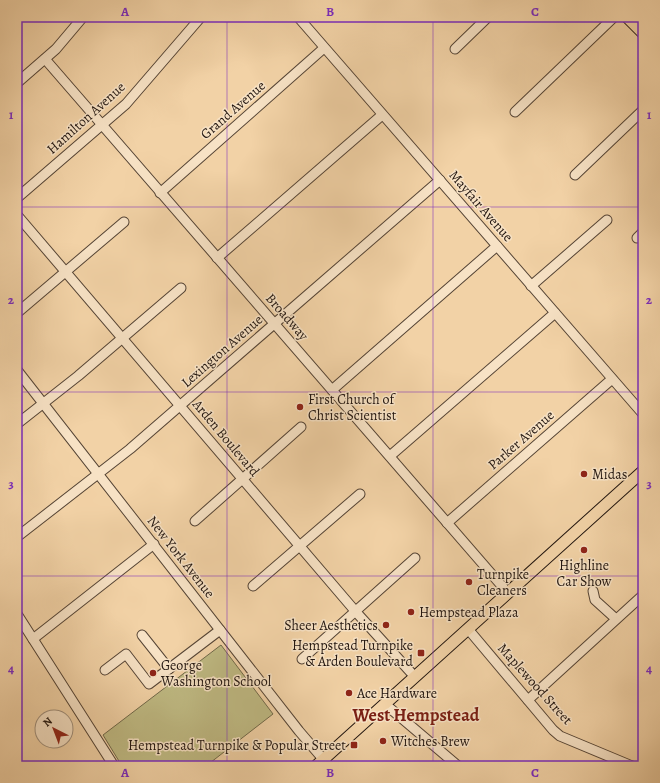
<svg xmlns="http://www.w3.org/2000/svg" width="660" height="783" font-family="Alegreya,serif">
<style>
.green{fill:#bfba83;stroke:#706849}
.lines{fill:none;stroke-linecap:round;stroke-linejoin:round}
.minor-casing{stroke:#554435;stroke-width:11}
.major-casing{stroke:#21150f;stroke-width:13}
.minor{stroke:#f7e2c5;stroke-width:9}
.major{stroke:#f2d2a6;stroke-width:11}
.grid{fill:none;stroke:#7b2cbf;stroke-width:1;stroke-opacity:0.55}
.poi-dot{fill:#8f2418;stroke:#f7e2c5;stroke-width:1.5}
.labels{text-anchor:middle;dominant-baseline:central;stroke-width:3;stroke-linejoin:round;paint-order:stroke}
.street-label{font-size:14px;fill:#21150f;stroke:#f7e2c5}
.poi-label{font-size:14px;fill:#21150f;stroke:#f7e2c5;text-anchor:start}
.district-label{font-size:18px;font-weight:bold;fill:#7a1f14;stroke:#f7e2c5}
.neatline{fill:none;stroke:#7b2cbf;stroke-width:1.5}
.grid-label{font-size:13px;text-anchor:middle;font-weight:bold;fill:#7b2cbf}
</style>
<rect width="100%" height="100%" fill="#f2d2a6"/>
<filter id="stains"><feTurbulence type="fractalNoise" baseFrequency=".005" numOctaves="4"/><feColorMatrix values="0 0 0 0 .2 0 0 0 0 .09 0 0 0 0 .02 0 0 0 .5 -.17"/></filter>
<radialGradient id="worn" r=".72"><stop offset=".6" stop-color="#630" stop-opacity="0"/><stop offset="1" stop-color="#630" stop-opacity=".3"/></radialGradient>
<polygon class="green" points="221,645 273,714 206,766 122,766 103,735"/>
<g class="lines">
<defs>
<g id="minor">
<polyline points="298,17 643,414"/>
<polyline points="455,49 488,17"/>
<polyline points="45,59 508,593"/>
<polyline points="17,83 56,49 83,17"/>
<polyline points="515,112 614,17"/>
<polyline points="575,175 643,110"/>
<polyline points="160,193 324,48"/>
<polyline points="17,198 126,104 201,17"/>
<polyline points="17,215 356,612 415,677"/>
<polyline points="637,238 643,232"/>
<polyline points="217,258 382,115"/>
<polyline points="531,286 607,220"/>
<polyline points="17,313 124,222"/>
<polyline points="17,370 299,731 329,766"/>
<polyline points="332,390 497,246"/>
<polyline points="17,424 78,376 181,288"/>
<polyline points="390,456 555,313"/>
<polyline points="195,521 301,427"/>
<polyline points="447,523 612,379"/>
<polyline points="17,537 130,449 440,180"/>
<polyline points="253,586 360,494"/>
<polyline points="593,591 595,600 616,619"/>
<polyline points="17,614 114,766"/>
<polyline points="468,629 553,730 560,736 632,766"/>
<polyline points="142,635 169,669"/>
<polyline points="33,639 154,544"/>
<polyline points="302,659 415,558"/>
<polyline points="105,670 126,654 149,684 220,630"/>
<polyline points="528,700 643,595"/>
<polyline points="385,704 458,766"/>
</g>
<g id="major">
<polyline points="627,17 643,33"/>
<polyline points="316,766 643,471"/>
</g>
</defs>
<use href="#minor" class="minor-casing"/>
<use href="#major" class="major-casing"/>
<use href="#minor" class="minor"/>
<use href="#major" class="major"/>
</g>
<path class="grid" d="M227,17V766M433,17V766M17,207H643M17,392H643M17,576H643"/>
<g class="poi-dot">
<circle cx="300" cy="407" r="4"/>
<circle cx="584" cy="474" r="4"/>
<circle cx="584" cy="550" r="4"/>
<circle cx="469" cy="582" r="4"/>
<circle cx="411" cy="612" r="4"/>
<circle cx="386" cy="625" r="4"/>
<rect x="417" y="649" width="8" height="8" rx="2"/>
<circle cx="153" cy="673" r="4"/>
<circle cx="349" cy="693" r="4"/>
<circle cx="383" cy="741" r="4"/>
<rect x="350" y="741" width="8" height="8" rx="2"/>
</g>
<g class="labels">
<g class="street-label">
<text transform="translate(233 110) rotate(-41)">Grand Avenue</text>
<text transform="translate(86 118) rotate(-42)">Hamilton Avenue</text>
<text transform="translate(481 206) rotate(49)">Mayfair Avenue</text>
<text transform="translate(287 317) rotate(49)">Broadway</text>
<text transform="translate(222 351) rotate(-41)">Lexington Avenue</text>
<text transform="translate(226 438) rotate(50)">Arden Boulevard</text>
<text transform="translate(521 440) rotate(-41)">Parker Avenue</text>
<text transform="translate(181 557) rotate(52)">New York Avenue</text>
<text transform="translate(535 684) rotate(48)">Maplewood Street</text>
</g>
<g class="poi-label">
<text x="308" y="399">First Church of<tspan x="308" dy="16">Christ Scientist</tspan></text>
<text x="592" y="474">Midas</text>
<text x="584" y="565" text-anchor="middle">Highline<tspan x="584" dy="16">Car Show</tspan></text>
<text x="477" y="574">Turnpike<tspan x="477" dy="16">Cleaners</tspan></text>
<text x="419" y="612">Hempstead Plaza</text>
<text x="378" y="625" text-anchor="end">Sheer Aesthetics</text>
<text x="413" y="645" text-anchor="end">Hempstead Turnpike<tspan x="413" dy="16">&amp; Arden Boulevard</tspan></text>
<text x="161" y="665">George<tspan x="161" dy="16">Washington School</tspan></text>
<text x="357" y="693">Ace Hardware</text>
<text x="391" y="741">Witches Brew</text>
<text x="346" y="745" text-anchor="end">Hempstead Turnpike &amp; Popular Street</text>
</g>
<g class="district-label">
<text x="416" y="715">West Hempstead</text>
</g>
</g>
<rect width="660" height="783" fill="none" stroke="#f2d2a6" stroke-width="44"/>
<g transform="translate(54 729) rotate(318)"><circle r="19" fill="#f7e2c5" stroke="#a1907c"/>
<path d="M0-3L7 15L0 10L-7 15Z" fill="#8f2418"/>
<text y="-6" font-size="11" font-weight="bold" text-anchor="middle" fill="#21150f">N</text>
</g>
<rect x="22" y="22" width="616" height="739" class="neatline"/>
<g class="grid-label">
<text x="125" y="16">A</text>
<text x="330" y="16">B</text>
<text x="535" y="16">C</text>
<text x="11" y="119">1</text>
<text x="649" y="119">1</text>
<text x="11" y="304">2</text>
<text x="649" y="304">2</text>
<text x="11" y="488">3</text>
<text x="649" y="488">3</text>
<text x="11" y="673">4</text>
<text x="649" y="673">4</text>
<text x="125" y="777">A</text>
<text x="330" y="777">B</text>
<text x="535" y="777">C</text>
</g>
<rect width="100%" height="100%" filter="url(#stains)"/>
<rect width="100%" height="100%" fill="url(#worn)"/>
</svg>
